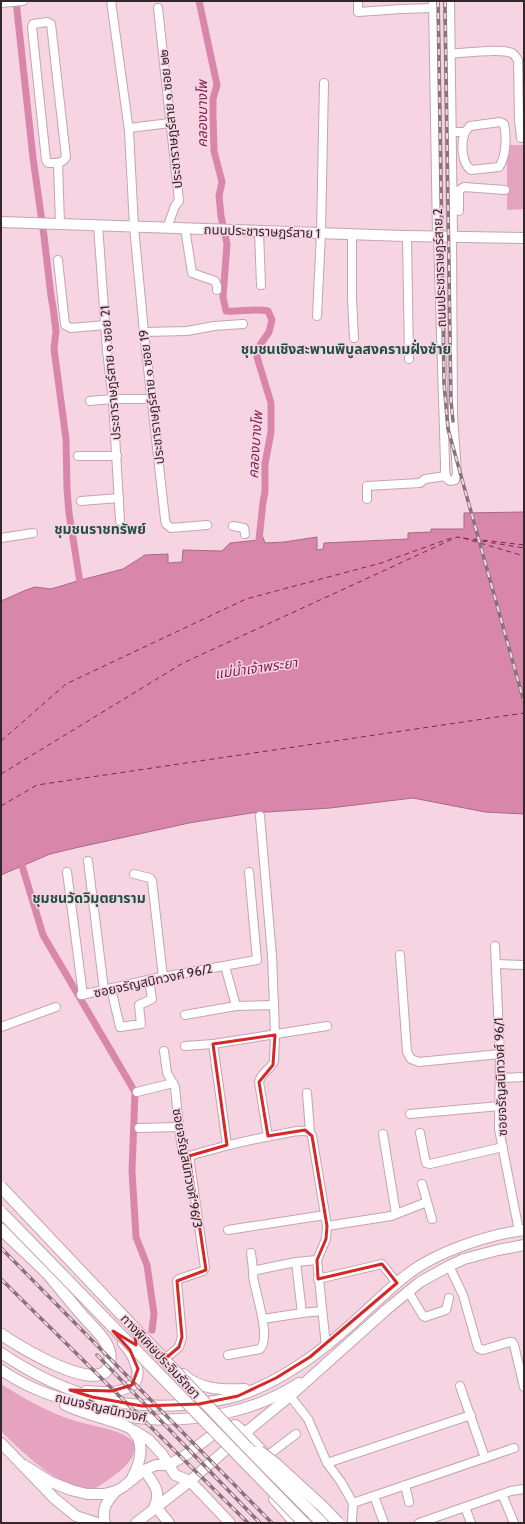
<svg xmlns="http://www.w3.org/2000/svg" width="525" height="1524" font-family="Cabin,'Noto Sans Thai',sans-serif">
<style>
.green{fill:#e5a3bf}
.water{fill:#d887ab;stroke:#a66a85}
.lines{fill:none;stroke-linecap:round;stroke-linejoin:round}
.canal{stroke:#d887ab;stroke-width:7}
.ferry{stroke:#802154;stroke-width:1;stroke-dasharray:5 4;stroke-linecap:butt}
.minor-casing{stroke:#c4a4b1;stroke-width:10}
.major-casing{stroke:#c4a4b1;stroke-width:12}
.highway-casing{stroke:#c4a4b1;stroke-width:13}
.minor{stroke:#fff;stroke-width:8}
.major{stroke:#fff;stroke-width:10}
.highway{stroke:#fff;stroke-width:11}
.rail-casing{stroke:#88727b;stroke-width:3.5}
.rail{stroke:#f7d4e2;stroke-width:2;stroke-dasharray:6;stroke-linecap:butt}
.highway-bridge-casing{stroke:#c4a4b1;stroke-width:13;stroke-linecap:butt}
.highway-bridge{stroke:#fff;stroke-width:11}
.marked{fill:none;stroke:#d62828;stroke-width:3;stroke-linejoin:round}
.labels{text-anchor:middle;dominant-baseline:central;stroke-width:3;stroke-linejoin:round;paint-order:stroke}
.street-label{font-size:13px;fill:#33272c;stroke:#f7d4e2}
.water-label{font-size:14px;font-style:italic;fill:#802154;stroke:#f7d4e2}
.neighbourhood-label{font-size:14px;font-weight:bold;fill:#1f5142;stroke:#f7d4e2}
</style>
<rect width="100%" height="100%" fill="#f7d4e2"/>
<g class="green">
<polygon points="507,145 524,145 524,209 507,210"/>
<path d="M1,1384C28,1401 56,1417 87,1424C98,1427 130,1432 134,1444C140,1462 105,1482 91,1491C85,1489 79,1488 73,1486C47,1476 20,1450 1,1431Z"/>
</g>
<polygon class="water" points="524,512 524,814 485,812 413,798 330,808 251,813 189,823 75,848 50,854 1,875 1,601 26,590 35,587 51,589 81,580 123,569 145,555 168,554 168,563 182,562 183,550 222,551 230,543 259,540 262,535 265,543 284,542 317,537 317,550 323,549 324,543 408,539 408,533 431,532 431,529 464,529 464,513"/>
<g class="lines">
<g class="canal">
<polyline points="16,1 33,158 44,236 51,296 53,307 56,331 54,349 66,439 67,489 69,513 81,589"/>
<path d="M199,1L217,85L213,99V116L214,151L222,182L219,196L221,216L227,244L223,297L226,311C241,312 253,308 268,311L272,320L269,332L260,345L257,357L271,403V432L265,464V492L263,502L259,540L260,549"/>
<polyline points="20,859 43,935 135,1092 132,1171 136,1237 147,1265 154,1314 152,1330"/>
</g>
<g class="ferry">
<polyline points="463,538 524,556"/>
<polyline points="474,539 524,545"/>
<polyline points="1,741 66,684 246,599 381,563 451,538"/>
<polyline points="1,774 183,663 457,537 524,548"/>
<polyline points="1,806 37,785 524,713"/>
</g>
<defs>
<g id="minor">
<polyline points="111,1 129,131 134,227 144,332 165,519 166,524 171,528 207,525"/>
<polyline points="358,1 358,12 401,9 434,8"/>
<polyline points="1,3 23,1"/>
<polyline points="158,8 179,201 175,206 167,228"/>
<path d="M47,22L51,24L66,157C63,164 55,163 48,163L46,160L32,27L33,24Z"/>
<path d="M449,54C463,53 501,48 512,53C515,55 516,57 518,60L519,120L521,138"/>
<polyline points="129,128 170,123"/>
<path d="M450,132H465C461,142 461,163 471,170L499,167C506,157 507,136 504,124L500,122L470,126L465,132"/>
<polyline points="58,163 60,224"/>
<polyline points="458,191 464,187 505,190"/>
<polyline points="453,192 458,191 459,194 459,211"/>
<polyline points="98,225 107,351 113,401 120,521"/>
<polyline points="185,228 192,273 215,281 217,286 217,290"/>
<polyline points="259,231 261,285"/>
<polyline points="352,234 352,298 354,338"/>
<polyline points="407,236 409,359"/>
<path d="M438,237L445,463C445,469 444,478 450,481L455,480L457,473L453,416L452,237"/>
<polyline points="58,260 65,325 71,328 105,325"/>
<polyline points="317,316 321,233 324,83"/>
<polyline points="144,332 187,331 214,326 243,324"/>
<polyline points="90,401 113,399 151,399"/>
<polyline points="78,456 117,456"/>
<polyline points="367,499 367,486 420,483 425,479 446,476"/>
<polyline points="81,501 119,498"/>
<polyline points="233,526 244,528 245,534"/>
<polyline points="1,538 33,533"/>
<polyline points="260,816 272,956 274,1005"/>
<polyline points="88,861 104,990"/>
<polyline points="67,872 83,995"/>
<polyline points="134,874 150,878 152,881 163,977"/>
<polyline points="495,946 500,1054 499,1129 519,1231"/>
<polyline points="400,955 407,1052 411,1059 419,1062 500,1054"/>
<polyline points="496,964 524,965"/>
<path d="M225,966L236,1006L274,1005L275,1035L274,1061C271,1070 261,1072 259,1082L268,1137"/>
<polyline points="81,995 157,978 257,960 249,872"/>
<polyline points="113,997 120,1027 141,1024 139,1005 152,999 149,980"/>
<polyline points="185,1015 236,1006"/>
<polyline points="1,1027 56,1007"/>
<polyline points="213,1044 227,1145"/>
<polyline points="185,1046 213,1044 327,1026"/>
<polyline points="164,1051 167,1073 175,1087 179,1127 183,1154 189,1156"/>
<polyline points="500,1078 524,1077"/>
<polyline points="137,1092 173,1083"/>
<polyline points="307,1093 310,1132 312,1136 327,1226 326,1239 317,1260 326,1346"/>
<polyline points="410,1114 500,1106"/>
<polyline points="139,1128 179,1127"/>
<polyline points="420,1133 426,1163 430,1164 503,1147"/>
<polyline points="383,1134 396,1214"/>
<path d="M189,1156C220,1147 251,1139 282,1134C291,1132 301,1129 310,1132"/>
<polyline points="422,1184 432,1219"/>
<polyline points="327,1226 391,1216 427,1202"/>
<polyline points="228,1230 325,1215"/>
<polyline points="449,1266 463,1295 478,1348 483,1350 509,1342 512,1342 514,1345 524,1387"/>
<polyline points="254,1272 257,1270 296,1262 317,1260"/>
<polyline points="318,1279 382,1264 397,1283"/>
<polyline points="408,1291 423,1316 425,1317 446,1310 449,1298"/>
<polyline points="302,1313 322,1311"/>
<polyline points="263,1319 302,1313 296,1262"/>
<path d="M228,1355L260,1349C272,1337 254,1290 253,1275C253,1268 252,1260 251,1253"/>
<polyline points="166,1358 179,1347 182,1337 177,1281 179,1279 203,1271 205,1268 189,1156"/>
<polyline points="460,1386 485,1458"/>
<polyline points="290,1396 308,1419 327,1463 341,1482 353,1503 514,1448"/>
<polyline points="267,1456 296,1434"/>
<polyline points="327,1463 471,1415"/>
<polyline points="405,1485 409,1502"/>
<polyline points="502,1494 514,1523"/>
<polyline points="374,1496 384,1523"/>
<polyline points="465,1507 471,1523"/>
<polyline points="352,1521 353,1503"/>
<polyline points="419,1523 511,1491 524,1489"/>
</g>
<g id="major">
<polyline points="434,1 438,237"/>
<polyline points="449,1 452,237"/>
<polyline points="1,222 404,236 524,238"/>
<path d="M1,1353C59,1392 114,1410 184,1405C202,1403 220,1401 237,1396C267,1387 302,1365 327,1345C354,1324 377,1299 404,1277C433,1253 486,1235 524,1230"/>
<path d="M1,1370C32,1391 55,1397 91,1406C109,1410 128,1418 147,1419C199,1422 255,1412 299,1383"/>
<path d="M183,1374C200,1390 223,1390 245,1389"/>
<path d="M86,1391C99,1392 115,1394 127,1388C148,1380 133,1354 123,1343"/>
<path d="M65,1405L72,1408C83,1412 94,1416 105,1419C113,1422 124,1424 131,1429C147,1443 140,1463 132,1478"/>
<polyline points="135,1431 149,1440 162,1454 175,1475 190,1481 230,1523"/>
<polyline points="1,1443 55,1499 76,1516 97,1523"/>
<polyline points="24,1465 51,1482 71,1490 87,1494 104,1494 116,1491 123,1487 144,1470 156,1465 168,1465 183,1457 211,1436 235,1425 245,1433 267,1456"/>
<path d="M144,1470C155,1485 163,1493 152,1511"/>
<polyline points="274,1499 295,1523"/>
<polyline points="157,1508 169,1523"/>
<path d="M105,1523C101,1509 107,1501 116,1491"/>
<polyline points="136,1523 190,1481 245,1433 290,1396 386,1310 420,1282 449,1266 464,1259 498,1250 524,1245"/>
</g>
<path id="highway" d="M1,1229C16,1244 32,1258 47,1273C59,1287 70,1301 82,1315C90,1324 100,1333 106,1343C110,1350 111,1359 109,1366C99,1396 16,1345 1,1334"/>
</defs>
<use href="#minor" class="minor-casing"/>
<use href="#major" class="major-casing"/>
<use href="#highway" class="highway-casing"/>
<use href="#minor" class="minor"/>
<use href="#major" class="major"/>
<use href="#highway" class="highway"/>
<defs>
<g id="rail">
<polyline points="438,1 444,383 448,429 524,702"/>
<polyline points="445,1 451,401 453,421"/>
<polyline points="1,1248 272,1523"/>
<polyline points="1,1279 248,1523"/>
<polyline points="97,1355 260,1523"/>
</g>
</defs>
<use href="#rail" class="rail-casing"/>
<use href="#rail" class="rail"/>
<defs>
<g id="highway-bridge">
<polyline points="1,1187 244,1444 322,1523"/>
<polyline points="1,1212 304,1523"/>
<polyline points="259,1451 276,1464 324,1508 338,1523"/>
</g>
</defs>
<use href="#highway-bridge" class="highway-bridge-casing"/>
<use href="#highway-bridge" class="highway-bridge"/>
</g>
<path class="marked" d="M275,1035L273,1065L259,1082L268,1136L305,1130L312,1136L327,1226L326,1239L317,1260L318,1279L382,1264L397,1283L310,1357L276,1378L238,1396L199,1404L142,1406L92,1397L70,1390L112,1391L132,1385L138,1369L130,1350L113,1331L136,1345L134,1324L166,1358L179,1347L182,1337L177,1281L206,1270L189,1156L227,1145L213,1044Z"/>
<g class="labels">
<g class="street-label">
<text transform="translate(170 119) rotate(-96)">ประชาราษฎร์สาย ๑ ซอย ๒๒</text>
<text transform="translate(262 231) rotate(2)">ถนนประชาราษฎร์สาย 1</text>
<text transform="translate(439 268) rotate(-92)">ถนนประชาราษฎร์สาย 2</text>
<text transform="translate(110 373) rotate(-95)">ประชาราษฎร์สาย ๑ ซอย 21</text>
<text transform="translate(151 397) rotate(-97)">ประชาราษฎร์สาย ๑ ซอย 19</text>
<text transform="translate(153 980) rotate(-12)">ซอยจรัญสนิทวงศ์ 96/2</text>
<text transform="translate(500 1077) rotate(-92)">ซอยจรัญสนิทวงศ์ 96/1</text>
<text transform="translate(188 1168) rotate(80)">ซอยจรัญสนิทวงศ์ 96/3</text>
<text transform="translate(161 1356) rotate(47)">ทางพิเศษประจิมรัถยา</text>
<text transform="translate(101 1407) rotate(13)">ถนนจรัญสนิทวงศ์</text>
</g>
<g class="water-label">
<text transform="translate(202 114) rotate(-90)">คลองบางโพ</text>
<text transform="translate(255 445) rotate(-86)">คลองบางโพ</text>
<text transform="translate(256 668) rotate(-8)">แม่น้ำเจ้าพระยา</text>
</g>
<g class="neighbourhood-label">
<text x="346" y="349">ชุมชนเชิงสะพานพิบูลสงครามฝั่งซ้าย</text>
<text x="100" y="529">ชุมชนราชทรัพย์</text>
<text x="89" y="898">ชุมชนวัดวิมุตยาราม</text>
</g>
</g>
<rect width="525" height="1524" fill="none" stroke="#33272c" stroke-width="4"/>
</svg>
